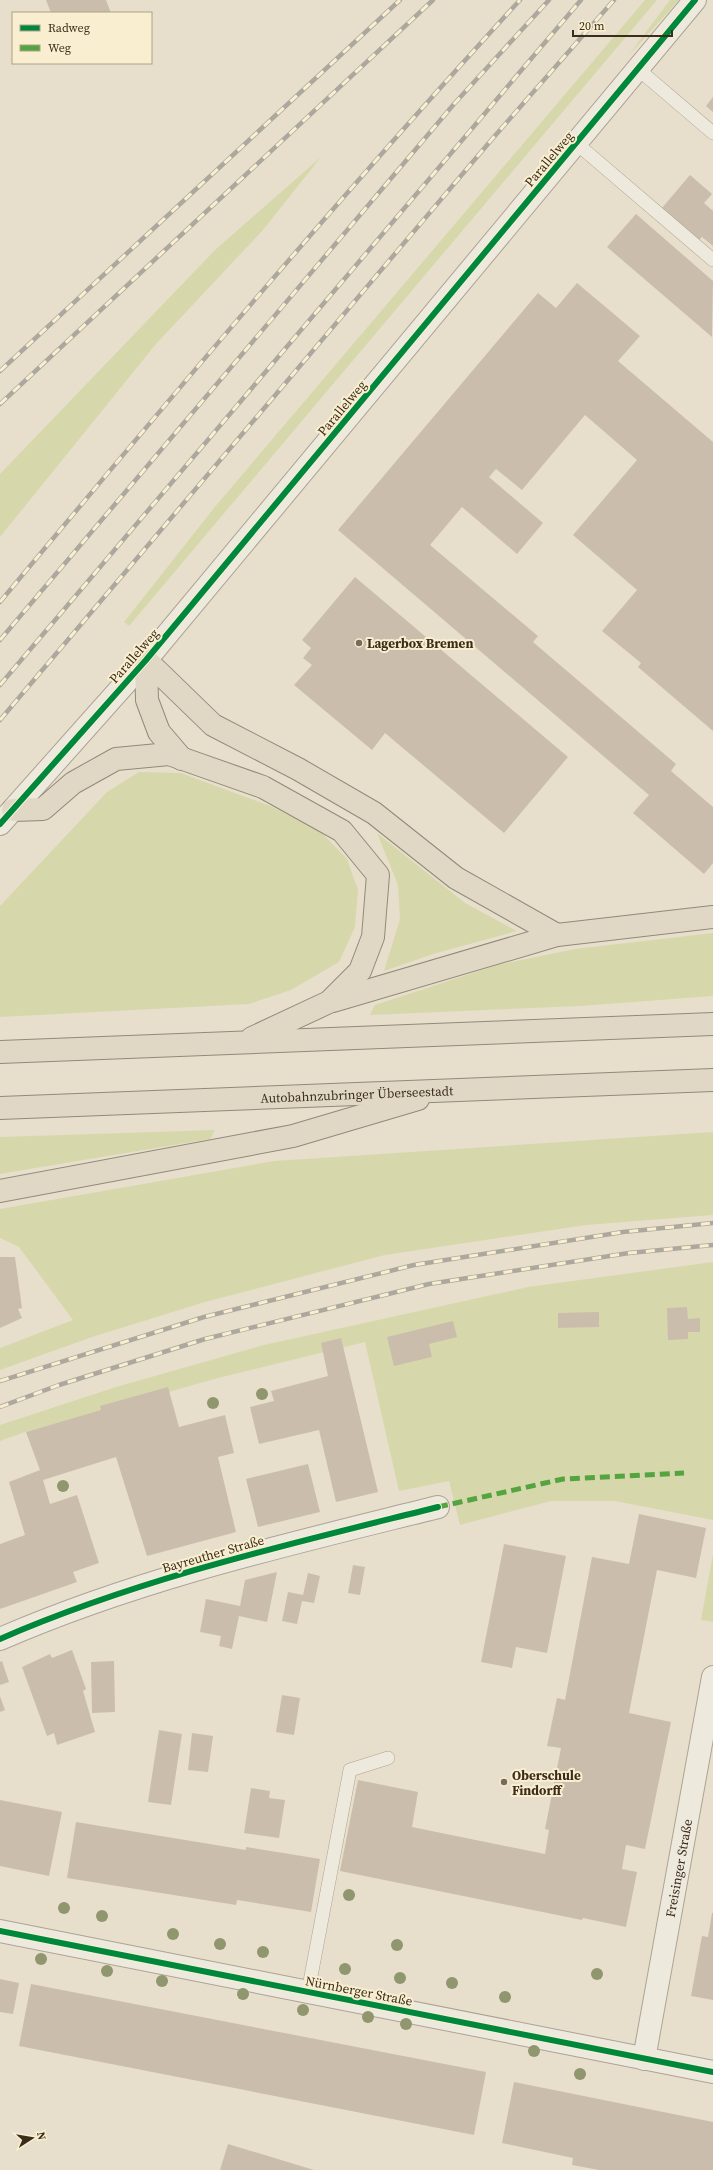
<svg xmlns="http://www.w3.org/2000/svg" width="713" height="2170" font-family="'Source Serif 4',serif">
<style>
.green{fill:#d6d8ac}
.building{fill:#cbbdac}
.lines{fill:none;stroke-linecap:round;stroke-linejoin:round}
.service-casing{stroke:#aca394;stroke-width:14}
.minor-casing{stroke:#aca394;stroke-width:24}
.tertiary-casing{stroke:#aca394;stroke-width:24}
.trunk-casing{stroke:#91897b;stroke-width:24}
.service{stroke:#eee9dd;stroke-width:13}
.minor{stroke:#eee9dd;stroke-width:22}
.tertiary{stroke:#eee9dd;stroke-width:22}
.trunk{stroke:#e0d8c5;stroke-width:22}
.rail-casing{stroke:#ada89d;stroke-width:4.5}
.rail{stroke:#f9efd0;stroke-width:3;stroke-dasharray:9;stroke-linecap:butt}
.quiet{stroke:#54a440;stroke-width:5;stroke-dasharray:10 5;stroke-linecap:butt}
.cycleway-casing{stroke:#f9efd0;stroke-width:8}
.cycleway{stroke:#00873e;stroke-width:6}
.tree{fill:#90966d}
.poi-dot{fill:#776b59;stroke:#f9efd0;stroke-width:1.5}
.labels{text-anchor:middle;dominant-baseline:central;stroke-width:4;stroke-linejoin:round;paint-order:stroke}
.street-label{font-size:13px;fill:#3b2c1b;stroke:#f9efd0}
.poi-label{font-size:13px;font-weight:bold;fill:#3b2c1b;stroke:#f9efd0;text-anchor:start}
</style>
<rect width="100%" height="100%" fill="#e7dfcb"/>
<g class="green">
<polygon points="645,0 657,0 129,626 124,622 214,508"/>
<polygon points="670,0 679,0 628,56"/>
<polygon points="321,157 263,230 156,344 0,537 0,474 215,250"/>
<polygon points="139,772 181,773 273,807 321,832 347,859 358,890 355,927 339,962 291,990 249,1004 0,1017 0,906 107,792"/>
<polygon points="377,833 465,903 517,931 433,954 384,971 400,919 398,885"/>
<polygon points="713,933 713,996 580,1006 370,1015 375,1005 497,965 575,949"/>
<polygon points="215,1130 210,1139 0,1174 0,1137"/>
<polygon points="713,1132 713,1215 586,1225 385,1255 205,1302 92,1337 0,1370 0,1348 73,1320 19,1247 0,1238 0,1209 274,1161"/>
<polygon points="713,1262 713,1520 615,1501 551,1501 460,1525 449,1481 399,1491 365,1342 222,1377 25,1432 0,1441 0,1425 116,1387 264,1345 528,1287"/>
<polygon points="713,1554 713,1622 701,1620"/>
</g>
<g class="building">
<polygon points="46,0 106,0 111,13 51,13"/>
<polygon points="713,97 713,112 706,106"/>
<polygon points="690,175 712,194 704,203 713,211 713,246 702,237 699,240 662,208"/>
<polygon points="636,214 713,281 712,337 607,247"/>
<polygon points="577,283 640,336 618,361 713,442 713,731 638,667 641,663 602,631 637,590 573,535 637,460 585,415 522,490 496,469 489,477 543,523 517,554 462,507 430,545 538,636 533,642 676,764 671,771 713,807 713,863 704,874 633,813 649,795 338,530 538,293 556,308"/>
<polygon points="355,577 568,757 504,833 385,733 372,750 294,685 312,665 303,658 311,648 302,640"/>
<polygon points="0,1257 15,1257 22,1308 18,1309 22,1318 0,1328"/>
<polygon points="687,1307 688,1319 700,1318 700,1332 688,1332 688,1339 668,1340 667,1308"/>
<polygon points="599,1312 599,1327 558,1328 558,1313"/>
<polygon points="453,1321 457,1337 429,1344 432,1357 394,1366 387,1337"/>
<polygon points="341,1338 378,1492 336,1502 319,1430 259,1444 250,1407 274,1401 271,1391 328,1376 321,1343"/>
<polygon points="168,1387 179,1427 225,1415 234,1453 218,1457 236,1532 147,1556 116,1457 43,1480 50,1504 77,1495 99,1563 73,1572 77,1582 0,1609 0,1544 25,1535 9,1482 40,1470 26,1432 101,1410 100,1406"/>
<polygon points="308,1464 320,1512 258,1527 246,1479"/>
<polygon points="639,1514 706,1528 696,1578 657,1570 629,1713 671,1722 645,1849 626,1845 622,1869 637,1872 626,1927 583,1918 582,1920 340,1871 358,1780 418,1792 412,1827 545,1854 549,1830 545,1829 561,1748 547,1746 557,1698 565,1700 592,1557 629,1564"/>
<polygon points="504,1544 566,1556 547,1653 516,1647 512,1668 481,1662"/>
<polygon points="353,1565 365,1567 360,1595 348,1593"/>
<polygon points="277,1572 267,1622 239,1616 232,1649 219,1646 221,1636 200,1632 206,1599 240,1606 245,1580"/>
<polygon points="308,1573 320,1576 314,1603 302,1601 297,1624 282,1621 288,1592 303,1595"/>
<polygon points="72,1650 86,1689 83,1691 95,1732 57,1745 54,1733 47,1736 22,1667 50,1654 52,1658"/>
<polygon points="2,1661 9,1682 0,1685 0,1662"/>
<polygon points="114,1661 115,1712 92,1713 91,1662"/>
<polygon points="282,1695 300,1698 294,1735 276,1732"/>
<polygon points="0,1696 5,1710 0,1712"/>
<polygon points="159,1730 182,1734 171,1805 148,1802"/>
<polygon points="192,1733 213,1736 208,1772 188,1770"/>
<polygon points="251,1788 270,1791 269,1798 285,1800 279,1838 244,1833"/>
<polygon points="0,1800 62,1812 49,1876 0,1866"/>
<polygon points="76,1822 246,1850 246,1847 320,1859 311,1912 237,1900 236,1905 67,1878"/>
<polygon points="712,1913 713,1913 713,2000 691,1996 702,1936 708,1937"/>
<polygon points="0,1979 19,1983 13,2014 0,2012"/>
<polygon points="31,1984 486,2072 474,2135 19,2046"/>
<polygon points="514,2082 713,2122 713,2170 599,2170 572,2165 573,2158 502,2143"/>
<polygon points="228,2144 314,2170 220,2170"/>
</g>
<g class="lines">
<defs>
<g id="service">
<polyline points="638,69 713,133"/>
<polyline points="576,143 713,260"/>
<polyline points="308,1992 350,1770 388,1758"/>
</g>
<g id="minor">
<polyline points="146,660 695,0"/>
<path d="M0,1639C140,1578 290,1544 438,1507"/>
<polyline points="0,1931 713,2072"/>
<path id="s1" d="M644,2059L713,1677"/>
</g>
<polyline id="tertiary" points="0,824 146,660"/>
<g id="trunk">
<polyline points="146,660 213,725 298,769 374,813 456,878 557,935"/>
<polyline points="146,660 147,700 159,732 182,759"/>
<polyline points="13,810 43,809 73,783 116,759 169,754 263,787 342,831 378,875 373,937 360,971 329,1002 252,1038"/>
<polyline points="333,1001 557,935 713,917"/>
<polyline points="0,1052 713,1024"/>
<path id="s2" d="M0,1108L713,1080"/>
<polyline points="0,1191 293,1136 418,1099"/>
</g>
</defs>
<use href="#service" class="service-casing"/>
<use href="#minor" class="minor-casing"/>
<use href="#tertiary" class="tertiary-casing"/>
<use href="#trunk" class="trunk-casing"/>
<use href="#service" class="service"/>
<use href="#minor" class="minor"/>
<use href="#tertiary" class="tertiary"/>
<use href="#trunk" class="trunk"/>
<defs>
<g id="rail">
<polyline points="0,371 400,0"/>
<polyline points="0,404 433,0"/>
<path d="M0,602C170,398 341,195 520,0"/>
<polyline points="0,640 454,104 549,0"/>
<polyline points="0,685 581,0"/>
<polyline points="0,720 493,138 614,0"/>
<polyline points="0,1381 204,1317 414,1265 623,1232 713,1223"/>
<polyline points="0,1407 59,1385 205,1339 429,1284 629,1253 713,1245"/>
</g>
</defs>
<use href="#rail" class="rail-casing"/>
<use href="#rail" class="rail"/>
<polyline class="quiet" points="438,1507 563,1479 684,1473"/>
<defs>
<g id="cycleway">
<polyline points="0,824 146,660 695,0"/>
<path d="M0,1639C140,1578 290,1544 438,1507"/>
<polyline points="0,1931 713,2072"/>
</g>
</defs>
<use href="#cycleway" class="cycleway-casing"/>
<use href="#cycleway" class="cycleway"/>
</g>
<g class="tree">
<circle cx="262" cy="1394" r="6"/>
<circle cx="213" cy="1403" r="6"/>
<circle cx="63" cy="1486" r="6"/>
<circle cx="349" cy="1895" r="6"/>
<circle cx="64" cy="1908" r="6"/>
<circle cx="102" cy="1916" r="6"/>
<circle cx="173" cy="1934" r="6"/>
<circle cx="220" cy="1944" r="6"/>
<circle cx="397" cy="1945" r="6"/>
<circle cx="263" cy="1952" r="6"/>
<circle cx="41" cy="1959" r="6"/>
<circle cx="345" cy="1969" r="6"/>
<circle cx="107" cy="1971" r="6"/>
<circle cx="597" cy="1974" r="6"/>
<circle cx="400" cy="1978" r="6"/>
<circle cx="162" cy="1981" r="6"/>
<circle cx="452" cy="1983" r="6"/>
<circle cx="243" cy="1994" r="6"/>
<circle cx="505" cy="1997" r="6"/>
<circle cx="303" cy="2010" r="6"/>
<circle cx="368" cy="2017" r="6"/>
<circle cx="406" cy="2024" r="6"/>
<circle cx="534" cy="2051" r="6"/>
<circle cx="580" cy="2074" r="6"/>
</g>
<g class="poi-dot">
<circle cx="359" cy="643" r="4"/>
<circle cx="504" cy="1782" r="4"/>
</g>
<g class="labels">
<g class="street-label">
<text transform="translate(549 159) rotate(-50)">Parallelweg</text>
<text transform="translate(342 408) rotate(-50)">Parallelweg</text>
<text transform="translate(134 656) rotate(-49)">Parallelweg</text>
<text stroke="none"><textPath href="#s2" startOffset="357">Autobahnzubringer Überseestadt</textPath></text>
<text transform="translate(213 1554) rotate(-16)">Bayreuther Straße</text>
<text stroke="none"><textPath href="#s1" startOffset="194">Freisinger Straße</textPath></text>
<text transform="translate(359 1991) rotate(11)">Nürnberger Straße</text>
</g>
<g class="poi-label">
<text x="367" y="643">Lagerbox Bremen</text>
<text x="512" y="1775">Oberschule<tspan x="512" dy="15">Findorff</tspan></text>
</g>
</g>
<rect x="12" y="12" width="140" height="52" fill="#f9efd0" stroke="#ada188"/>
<rect x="20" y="25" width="20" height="6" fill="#00873e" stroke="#ada188"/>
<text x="48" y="32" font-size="12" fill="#3b2c1b">Radweg</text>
<rect x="20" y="45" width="20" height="6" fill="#54a440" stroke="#ada188"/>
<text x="48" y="52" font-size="12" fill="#3b2c1b">Weg</text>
<g transform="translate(32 2138) rotate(78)" stroke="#f9efd0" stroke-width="3" paint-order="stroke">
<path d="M0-3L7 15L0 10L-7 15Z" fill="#3b2c1b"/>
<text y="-6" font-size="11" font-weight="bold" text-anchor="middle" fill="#3b2c1b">N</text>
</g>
<path d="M573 30v6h99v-6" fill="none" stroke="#3b2c1b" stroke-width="2"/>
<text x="579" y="30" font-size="12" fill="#3b2c1b" stroke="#f9efd0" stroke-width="3" paint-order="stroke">20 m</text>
</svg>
